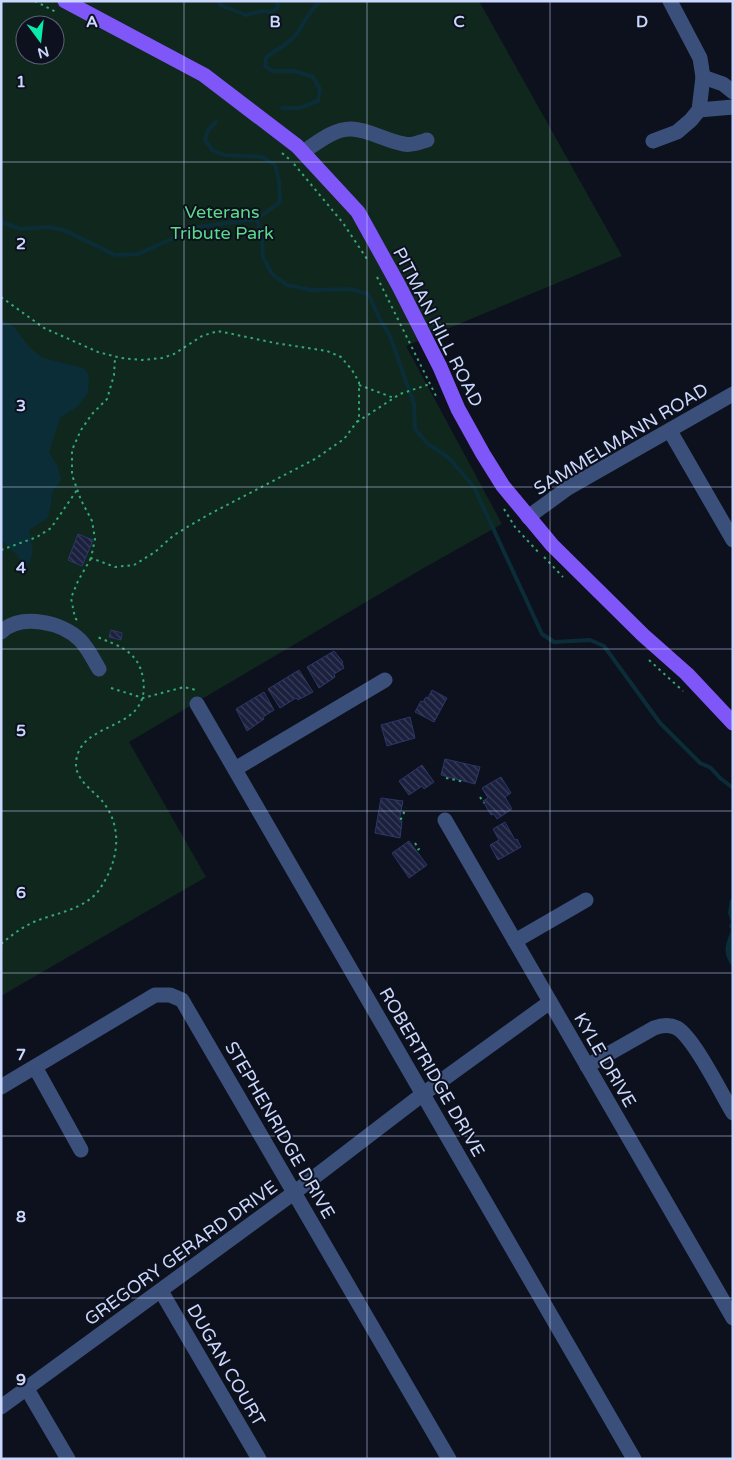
<svg xmlns="http://www.w3.org/2000/svg" width="734" height="1460" font-family="'Varela Round',sans-serif">
<style>
.park{fill:#10271d;fill-rule:evenodd}
.water{fill:#0b2d38}
.lines{fill:none;stroke-linecap:round;stroke-linejoin:round}
.stream{stroke:#0b2d38;stroke-width:4}
.building{fill:url(#building-back-hatch);stroke:#2d3768}
.path{stroke:#32aa75;stroke-width:2;stroke-dasharray:2.5 4;stroke-linecap:butt}
.minor{stroke:#3a507a;stroke-width:15}
.major{stroke:#7f57f8;stroke-width:15}
.grid{fill:none;stroke:#cbd8fd;stroke-width:1;stroke-opacity:0.55}
.labels{text-anchor:middle;dominant-baseline:central;stroke-width:4;stroke-linejoin:round;paint-order:stroke}
.park-label{font-size:18px;fill:#5bd98a;stroke:#0d101d}
.street-label{font-size:18px;fill:#cbd8fd;stroke:#0d101d}
.grid-label{font-size:16px;text-anchor:middle;font-weight:bold;fill:#cbd8fd;stroke:#0d101d;stroke-width:4;stroke-linejoin:round;paint-order:stroke}
</style>
<defs>
<pattern id="building-back-hatch" width="6" height="6" patternUnits="userSpaceOnUse" patternTransform="scale(1.25)"><rect width="6" height="6" fill="#1a203d"/><path d="M-1 5l2 2M0 0l6 6M5-1l2 2" fill="none" stroke="#3a405a"/></pattern>
</defs>
<rect width="100%" height="100%" fill="#0d101d"/>
<path class="park" d="M1,1H479L622,256L406,346L502,524L422,569L129,742L206,877L1,996ZM25,25H55V55H25Z"/>
<g class="water">
<polygon points="1,319 14,327 29,347 43,358 83,368 89,375 88,393 78,406 60,418 49,452 58,467 61,480 52,492 51,504 48,518 29,530 33,551 30,563 24,565 16,554 1,540"/>
<path d="M733,898V968C722,952 725,947 731,930L729,926L731,922L728,913L730,900Z"/>
</g>
<g class="lines">
<g class="stream">
<polyline points="219,1 220,5 246,15 261,11 273,12 278,7 277,1"/>
<path d="M282,108H299L318,101L320,89L313,77L295,71H272L265,66L266,58C274,51 284,46 292,39C303,29 309,8 321,1"/>
<polyline points="257,219 262,238 263,257 272,274 287,285 312,290 351,289 368,294 380,319 390,336 414,404 415,429 428,444 448,457 474,487 542,634 554,642 590,640 604,646 660,723 700,763 711,768 720,778 733,788"/>
<polyline points="1,222 20,229 48,227 64,230 115,255 138,254 198,227 257,219 280,202 279,181 275,165 262,157 224,155 212,150 205,140 208,130 216,122"/>
</g>
</g>
<g class="building">
<polygon points="78,534 93,540 82,566 68,560"/>
<polygon points="111,630 122,633 121,640 109,637"/>
<polygon points="334,651 343,662 342,663 344,668 334,674 335,677 319,688 307,667"/>
<polygon points="299,670 313,692 298,700 296,698 280,708 268,689"/>
<polygon points="432,690 447,698 434,722 415,712 421,701 423,702 426,697 428,698"/>
<polygon points="264,692 274,710 263,717 264,719 247,731 236,709"/>
<polygon points="410,717 415,738 387,746 381,725"/>
<polygon points="445,759 480,767 475,784 441,775"/>
<polygon points="422,765 434,782 424,789 422,786 409,795 399,781"/>
<polygon points="501,777 511,793 505,797 512,809 497,819 494,814 491,815 483,801 488,798 482,788"/>
<polygon points="381,798 403,801 399,821 402,821 400,838 375,833"/>
<polygon points="505,822 515,840 517,839 521,847 498,860 490,845 499,840 493,829"/>
<polygon points="409,841 427,865 409,878 392,853"/>
</g>
<g class="lines">
<g class="path">
<polyline points="35,1 56,12"/>
<polyline points="282,153 289,159"/>
<polyline points="294,164 343,223 369,262"/>
<polyline points="377,277 437,398"/>
<polyline points="1,297 44,328 98,352 121,358 142,360 162,358 174,354 202,336 218,331 275,343 327,351 341,357 352,370 359,382 359,419 344,439 315,459 206,516 174,535 155,552 134,565 115,567 91,558 95,539 92,521 81,500 72,475 72,450 81,430 92,414 107,399 114,375 115,357"/>
<polyline points="359,385 394,398"/>
<polyline points="357,422 400,394 430,384"/>
<polyline points="504,509 515,527 540,554"/>
<polyline points="1,550 37,537 51,528 77,490"/>
<polyline points="544,557 563,577"/>
<polyline points="77,620 75,618 71,598 78,581 91,558"/>
<polyline points="649,660 683,691"/>
<polyline points="111,688 143,698 184,687 196,690"/>
<polyline points="446,778 465,782"/>
<polyline points="480,797 484,803"/>
<polyline points="400,819 401,819 406,808"/>
<polyline points="415,843 419,849 416,851"/>
<path d="M1,944C12,935 22,927 36,921C57,913 85,909 99,890C118,863 124,829 103,802C93,790 75,780 76,763C79,718 152,734 143,678C138,650 118,646 95,636"/>
</g>
<g class="minor">
<polyline points="703,77 723,84 733,92"/>
<polyline points="699,110 733,107"/>
<polyline points="653,141 677,132 691,120 699,110 703,77 700,58 670,1"/>
<path d="M303,152C317,143 334,128 352,129C370,130 386,141 404,144C412,146 420,142 427,140"/>
<polyline points="670,431 733,540"/>
<polyline points="528,517 568,488 733,394"/>
<path d="M1,632C21,613 62,622 80,640C88,648 93,659 99,669"/>
<polyline points="197,704 634,1459"/>
<polyline points="235,769 385,680"/>
<polyline points="445,820 733,1318"/>
<polyline points="515,941 586,900"/>
<path d="M587,1066L654,1028C662,1025 669,1024 677,1028C694,1038 721,1093 733,1113"/>
<polyline points="35,1067 81,1150"/>
<polyline points="1,1087 155,995 170,995 182,1000 449,1459"/>
<polyline points="161,1291 259,1459"/>
<polyline points="27,1389 68,1459"/>
<polyline points="1,1407 295,1192 423,1094 550,1002"/>
</g>
<polyline class="major" points="65,1 204,75 297,146 358,212 399,286 440,367 458,409 483,454 503,486 552,545 643,635 687,674 733,723"/>
</g>
<path class="grid" d="M184,1V1459M367,1V1459M550,1V1459M1,162H733M1,324H733M1,487H733M1,649H733M1,811H733M1,973H733M1,1136H733M1,1298H733"/>
<g class="labels">
<g class="park-label">
<text x="222" y="212">Veterans<tspan x="222" dy="21">Tribute Park</tspan></text>
</g>
<g class="street-label">
<text transform="translate(438 327) rotate(63)">PITMAN HILL ROAD</text>
<text transform="translate(621 439) rotate(-31)">SAMMELMANN ROAD</text>
<text transform="translate(605 1060) rotate(60)">KYLE DRIVE</text>
<text transform="translate(432 1072) rotate(60)">ROBERTRIDGE DRIVE</text>
<text transform="translate(280 1130) rotate(60)">STEPHENRIDGE DRIVE</text>
<text transform="translate(181 1253) rotate(-36)">GREGORY GERARD DRIVE</text>
<text transform="translate(226 1365) rotate(60)">DUGAN COURT</text>
</g>
</g>
<g class="grid-label">
<text x="92" y="27">A</text>
<text x="275" y="27">B</text>
<text x="459" y="27">C</text>
<text x="642" y="27">D</text>
<text x="21" y="87">1</text>
<text x="21" y="249">2</text>
<text x="21" y="411">3</text>
<text x="21" y="573">4</text>
<text x="21" y="736">5</text>
<text x="21" y="898">6</text>
<text x="21" y="1060">7</text>
<text x="21" y="1222">8</text>
<text x="21" y="1385">9</text>
</g>
<rect width="734" height="1460" fill="none" stroke="#cbd8fd" stroke-width="5"/>
<g transform="translate(40 40) rotate(165)"><circle r="24" fill="#0d101d" stroke="#596077"/>
<path d="M0-4L9 19L0 12L-9 19Z" fill="#0aeaab"/>
<text y="-8" font-size="14" font-weight="bold" text-anchor="middle" fill="#cbd8fd">N</text>
</g>
</svg>
